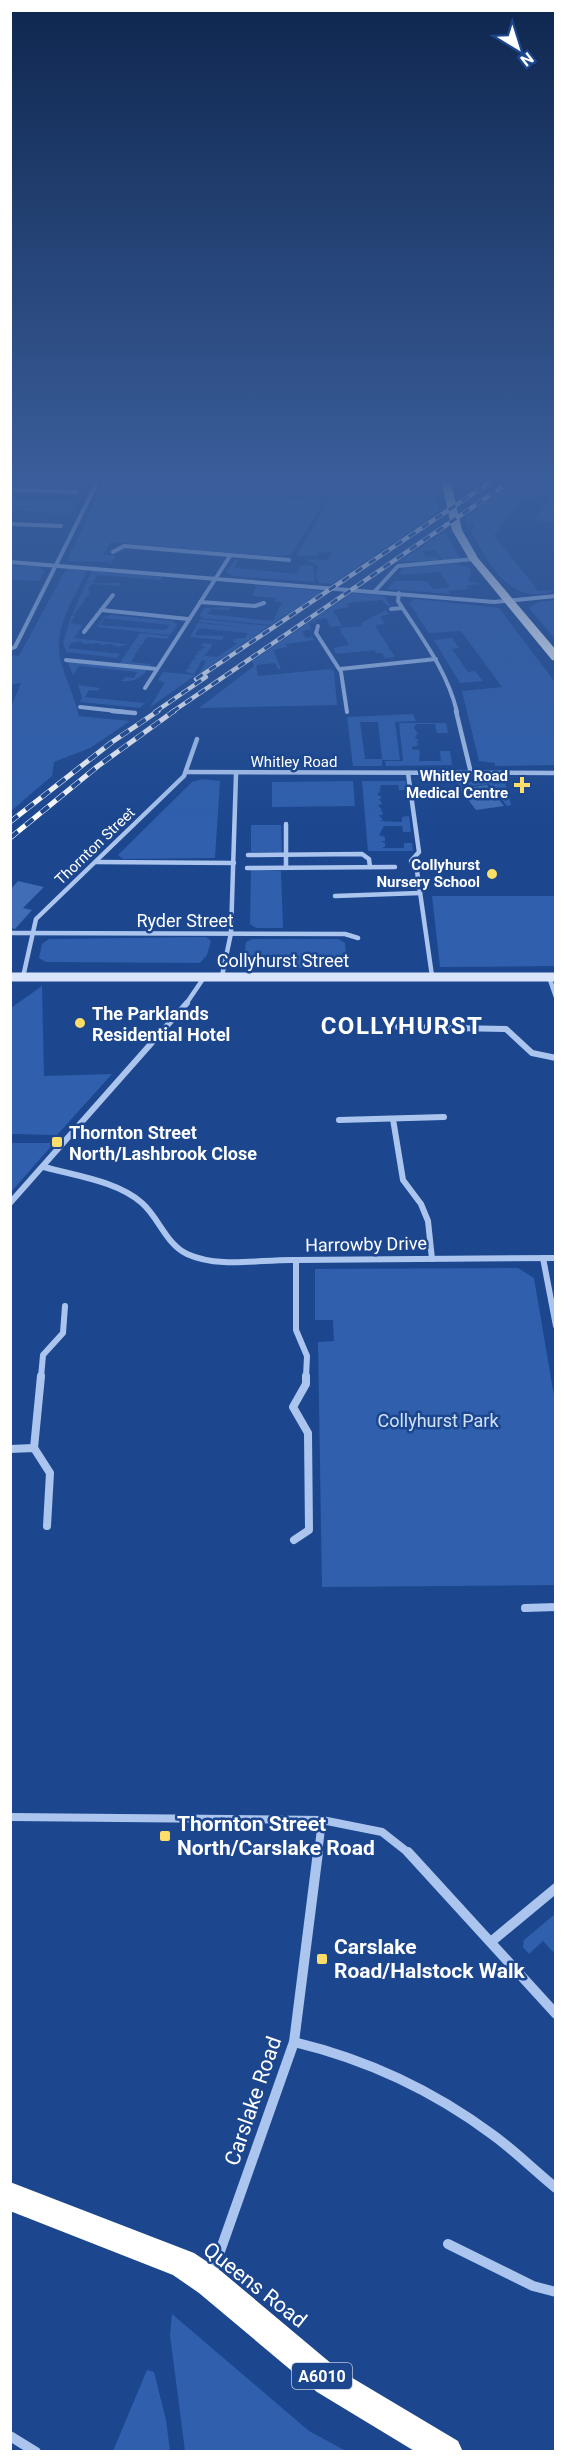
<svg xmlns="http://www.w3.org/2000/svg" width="566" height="2462" font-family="Roboto,sans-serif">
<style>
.green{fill:#2f5fad;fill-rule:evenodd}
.building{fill:#406db5}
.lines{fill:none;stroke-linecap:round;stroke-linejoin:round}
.street-far4{stroke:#abc5ee;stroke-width:4}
.street-far3{stroke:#abc5ee;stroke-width:4.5}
.street-far2{stroke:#abc5ee;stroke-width:6}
.street-far1{stroke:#abc5ee;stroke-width:8}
.street{stroke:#abc5ee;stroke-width:10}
.secondary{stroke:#d8e4fa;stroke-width:9}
.highway{fill:#fff;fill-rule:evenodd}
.rail-far1-casing{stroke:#fff;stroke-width:4.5}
.rail-casing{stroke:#fff;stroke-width:5}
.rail-far1{stroke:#1c478f;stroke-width:3;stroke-dasharray:8;stroke-linecap:butt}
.rail{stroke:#1c478f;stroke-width:4;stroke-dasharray:10;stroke-linecap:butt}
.poi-dot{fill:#fedd69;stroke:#1c478f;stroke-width:2}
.labels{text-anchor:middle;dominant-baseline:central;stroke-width:5;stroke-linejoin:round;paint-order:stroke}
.far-street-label{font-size:15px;fill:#fff;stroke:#1c478f}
.far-poi-label{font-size:15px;font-weight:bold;fill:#fff;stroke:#1c478f;text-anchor:end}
.shield{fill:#1c478f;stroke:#bbc8dd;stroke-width:1.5}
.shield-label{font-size:16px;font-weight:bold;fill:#fff}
.street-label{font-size:18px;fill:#fff;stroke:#1c478f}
.poi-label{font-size:18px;font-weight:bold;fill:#fff;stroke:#1c478f;text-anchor:start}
.park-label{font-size:18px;fill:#d1e1fa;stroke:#1c478f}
.near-poi-label{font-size:21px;font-weight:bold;fill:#fff;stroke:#1c478f;text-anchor:start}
.near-street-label{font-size:21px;fill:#fff;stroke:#1c478f}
.district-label{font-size:24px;font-weight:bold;letter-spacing:1.5px;fill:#fff;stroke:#1c478f}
</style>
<rect width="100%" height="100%" fill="#1c478f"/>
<g class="green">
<polygon points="104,483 292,483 285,498 324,501 291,555 271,556 111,542 103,554 116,556 110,565 109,562 67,561"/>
<polygon points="297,483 435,483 438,512 332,584 319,583 316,576 318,566 306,559 327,560 332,552 317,553 319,556 296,556 330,499 291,496"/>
<path d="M546,483H555V491L512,497L555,493V523L534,520L554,494L520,499L494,535L538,591L555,590C552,593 545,593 539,594C505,597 485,557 471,531L476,523H471L469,529L465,516L502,492L546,490Z"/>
<polygon points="16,493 16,501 75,502 79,498 67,519 69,514 12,510 11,512 11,507 60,508 11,506 11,498"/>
<polygon points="445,532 460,558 443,560 434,550 423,551 426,557 437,556 440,560 398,562"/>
<polygon points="235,560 238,560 234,568 297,574 299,566 313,565 315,582 233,576 226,572"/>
<polygon points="454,564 468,567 471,571 468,581 481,584 466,586 468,589 448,591 451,594 388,589 394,581 426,581 433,589 450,587 440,572 398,575 404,568"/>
<polygon points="11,565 38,567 45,571 39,581 11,580"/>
<path d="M66,569L88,570C73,599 52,629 61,662C66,680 75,698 79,716L130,721L90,748L54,762L52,776L11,811V707L21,683L11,684V655L19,656Z"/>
<polygon points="92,571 163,577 161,580 98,575 93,583 121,583 119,586 92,584 88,589 90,592 74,615 72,615 86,583 92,583 86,582"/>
<polygon points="257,585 323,591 271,625 202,618 200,615 204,608 232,607 228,610 211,609 208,614 273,621 282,602 275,602 276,598 252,596"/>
<polygon points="352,593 384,596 391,606 387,606 382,600 347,603 349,607 333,610 342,626 331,627 326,618 315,620 316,622 309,623 311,629 302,631 306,638 312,637 314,640 286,644 287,647 273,650 281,669 278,669 275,663 256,665 258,676 330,669 334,671 337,705 199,708 254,666 252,661"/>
<polygon points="416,599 499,608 555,682 555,765 495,766 495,763 479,761 462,691 502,687 461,631 429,633 409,603"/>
<polygon points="555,600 556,600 555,639 529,608 539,602"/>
<polygon points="386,610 389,614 380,616 385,623 375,626 395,657 385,658 382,653 376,653 374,650 336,654 333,648 349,645 339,628 362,626 361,623"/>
<path d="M111,615L173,621L177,625L170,635L97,627L104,617ZM105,618L170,625L166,630L100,625Z"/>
<polygon points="71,616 75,616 71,623 83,625 74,638 127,644 123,648 125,645 118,647 110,644 100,645 99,643 90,644 90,642 88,644 81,643 82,641 71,643 68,648 120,654 117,658 66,652 63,643"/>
<polygon points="200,619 269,626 199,674 206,661 202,660 194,674 186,672 188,668 193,669 189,667 193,659 199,660 194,658 196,655 201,655 197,654 199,651 204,651 199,650 206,647 201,646 203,643 213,644 205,656 217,657 238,643 233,642 234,639 245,638 248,633 199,628 195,635 224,636 222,640 190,637 198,623 251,628 199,622"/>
<polygon points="140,633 169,636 167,639 147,637 142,645 137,645 141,646 139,649 134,649 138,650 136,653 131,653 136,654 131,662 151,664 149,667 119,664"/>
<polygon points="452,638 459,648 452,649 468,672 475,671 483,681 460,683 434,640"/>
<path d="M67,661L148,669C141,679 132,682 121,681L126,677L134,678L137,672L79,666L73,675Z"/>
<polygon points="163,672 196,675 149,708 165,683 158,680"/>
<polygon points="78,685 101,688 97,691 89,690 85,697 144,703 154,694 140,708 80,702 82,697"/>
<path d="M413,714L416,721L395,722L400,760H382V766H353L347,717ZM360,722H378L382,759H365Z"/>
<polygon points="399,723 446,723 448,733 437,733 435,724 416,724 414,728 417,732 415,732 418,733 415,737 419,741 416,742 419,745 412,747 412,749 420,750 418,751 420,751 419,761 441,761 440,751 450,751 452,765 386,766 385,761 403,761"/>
<polygon points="202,779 220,781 215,858 123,859 118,855 192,782"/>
<polygon points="353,781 355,806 272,807 272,782"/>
<polygon points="362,781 406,781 406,790 399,790 398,785 381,785 380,789 377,789 381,790 377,795 381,796 381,799 378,799 381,801 382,804 378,805 382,810 379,811 382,811 383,815 379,815 383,820 379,821 402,822 402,817 409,816 411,832 403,832 402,826 384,826 379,835 385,837 385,841 381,841 385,843 385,847 382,848 404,848 404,843 412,843 413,851 368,851"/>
<polygon points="456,782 505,782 511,805 507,806 489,784 460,787"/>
<polygon points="251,825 281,825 282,853 251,852"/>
<polygon points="251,870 281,871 283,928 256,928 250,924"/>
<polygon points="432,896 555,896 555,966 440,967"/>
<polygon points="206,937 211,941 207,955 200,963 46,962 39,958 42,944 49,939"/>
<polygon points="252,939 338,939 345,943 347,967 242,968 246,942"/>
<polygon points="42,986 44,1076 112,1074 57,1135 11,1134 11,1008"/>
<polygon points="11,1143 54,1143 11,1192 10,1143"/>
<polygon points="518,1268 534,1278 555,1402 555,1585 322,1587 318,1342 334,1341 333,1320 315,1320 315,1269"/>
<polygon points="555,1914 555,1950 553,1952 543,1941 529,1954 523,1947 524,1940"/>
<polygon points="172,2314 309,2431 346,2451 185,2451 170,2335"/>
<polygon points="147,2370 154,2372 166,2420 170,2451 113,2451"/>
</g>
<g class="building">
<polygon points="487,785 504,806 476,810 460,789"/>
<polygon points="18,881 44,887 23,908 32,910 15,929 10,928 10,890"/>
</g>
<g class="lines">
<g class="street-far4">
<polyline points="12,490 77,492"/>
<polyline points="10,524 61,526"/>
<polyline points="113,552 124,546 289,560"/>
<polyline points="10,562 494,602 556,596"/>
<polyline points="375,591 398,566 474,559"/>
<path d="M399,593L398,601C421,637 447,670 457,712"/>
<polyline points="200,602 255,606 264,603"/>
<polyline points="391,609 402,608"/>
<polyline points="101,610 188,619"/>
<polyline points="318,626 316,633 341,672 347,712"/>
<polyline points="84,632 113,595"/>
<polyline points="10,649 15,647 97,483"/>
<polyline points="66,660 157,669"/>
<polyline points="340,669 436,659"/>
<polyline points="145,688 230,556"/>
<polyline points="80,707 126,712"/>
</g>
<g class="street-far3">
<polyline points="112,711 135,713"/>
<polyline points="456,711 471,773"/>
<polyline points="186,772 556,773"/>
<polyline points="408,773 419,852 411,861 417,871 432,976"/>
<polyline points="286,824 286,868"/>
<polyline points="248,855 362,854 369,859 370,867"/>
<polyline points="96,862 234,863"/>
<polyline points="247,868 395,867"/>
<polyline points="335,896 420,893"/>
<polyline points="10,933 345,934 358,938"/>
<polyline points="222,976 231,933 236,774"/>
<polyline points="23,977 36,919 184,776 197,739"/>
<polyline points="549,977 556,997"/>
<polyline points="186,1004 205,976"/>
</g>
<g class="street-far2">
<polyline points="398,1027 506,1029 532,1053 556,1058"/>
<polyline points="393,1119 403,1180 421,1204 428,1221 432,1259"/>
<polyline points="339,1120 444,1117"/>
<path d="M44,1167C76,1176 117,1181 142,1203C159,1218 166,1244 187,1254C220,1269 261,1259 296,1260"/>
<polyline points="10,1203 187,1003"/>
<polyline points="543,1258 556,1326"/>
<polyline points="41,1377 43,1355 63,1333 65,1306"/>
<polyline points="306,1377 307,1356 296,1330 296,1260 556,1258"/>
</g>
<g class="street-far1">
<polyline points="34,1448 41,1376"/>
<polyline points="10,1449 34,1448 50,1473 47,1526"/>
<polyline points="294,1540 309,1530 308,1433 293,1407 306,1384 306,1376"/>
<polyline points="525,1608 556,1607"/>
<polyline points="10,1817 322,1820 382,1832 410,1854"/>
<polyline points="318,1854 322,1820"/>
</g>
<g class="street">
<polyline points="408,1852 556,2014"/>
<polyline points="492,1941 556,1888"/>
<path d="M294,2042C365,2059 434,2091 493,2135C515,2151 535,2171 556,2188"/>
<polyline points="448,2244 533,2286 556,2292"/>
<polyline points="212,2274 294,2042 318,1852"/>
<polyline points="10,2436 36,2452"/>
</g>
<polyline class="secondary" points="10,977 556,977"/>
<g class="highway">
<polygon points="442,483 451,483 462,530 478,558 556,650 556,661 552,660 469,559 452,530"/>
<polygon points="10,2182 194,2253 221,2271 339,2370 458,2441 463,2452 416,2452 317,2392 199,2293 173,2275 10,2211"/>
</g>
<defs>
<g id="rail-far1">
<polyline points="196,679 489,483"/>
<polyline points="155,712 206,677"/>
<polyline points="172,712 508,483"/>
</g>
<g id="rail">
<polyline points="10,822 112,742 158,711"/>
<polyline points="10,838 98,766 174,711"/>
</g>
</defs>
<use href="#rail-far1" class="rail-far1-casing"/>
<use href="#rail" class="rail-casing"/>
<use href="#rail-far1" class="rail-far1"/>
<use href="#rail" class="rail"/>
</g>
<linearGradient id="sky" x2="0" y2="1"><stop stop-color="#0f274f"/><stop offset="0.58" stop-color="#3a5e9b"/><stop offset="1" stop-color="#3a5e9b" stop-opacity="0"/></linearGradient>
<rect width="566" height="827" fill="url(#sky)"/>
<g class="poi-dot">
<path d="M519 776h6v6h6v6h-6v6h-6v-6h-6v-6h6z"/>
<circle cx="492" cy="874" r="6"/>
<circle cx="80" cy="1023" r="6"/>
<rect x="51" y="1136" width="12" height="12" rx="3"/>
<rect x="159" y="1830" width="12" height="12" rx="3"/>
<rect x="316" y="1953" width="12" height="12" rx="3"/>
</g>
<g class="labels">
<g class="far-street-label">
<text x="294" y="762">Whitley Road</text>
<text transform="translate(95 846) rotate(-44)">Thornton Street</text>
</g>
<g class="far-poi-label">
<text x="508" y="776">Whitley Road<tspan x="508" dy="17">Medical Centre</tspan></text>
<text x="480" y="865">Collyhurst<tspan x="480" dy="17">Nursery School</tspan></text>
</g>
<rect class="shield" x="292" y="2363" width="60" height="26" rx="4.5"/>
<g class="shield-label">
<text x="322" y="2376">A6010</text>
</g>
<g class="street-label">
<text x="185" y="920">Ryder Street</text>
<text x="283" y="960">Collyhurst Street</text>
<text transform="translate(366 1244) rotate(-1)">Harrowby Drive</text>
</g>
<g class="poi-label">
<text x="92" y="1013">The Parklands<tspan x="92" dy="21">Residential Hotel</tspan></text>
<text x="69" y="1132">Thornton Street<tspan x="69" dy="21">North/Lashbrook Close</tspan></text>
</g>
<g class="park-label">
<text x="438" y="1420">Collyhurst Park</text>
</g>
<g class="near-poi-label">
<text x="177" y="1824">Thornton Street<tspan x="177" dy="24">North/Carslake Road</tspan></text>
<text x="334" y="1947">Carslake<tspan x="334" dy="24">Road/Halstock Walk</tspan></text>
</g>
<g class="near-street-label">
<text transform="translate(253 2101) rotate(-71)">Carslake Road</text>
<text transform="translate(255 2285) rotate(38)">Queens Road</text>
</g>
<g class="district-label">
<text x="402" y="1026">COLLYHURST</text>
</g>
</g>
<rect width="566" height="2462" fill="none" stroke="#ffffff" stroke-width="24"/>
<g transform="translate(518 48) rotate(142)" stroke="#1c478f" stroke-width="4.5" paint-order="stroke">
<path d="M0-4.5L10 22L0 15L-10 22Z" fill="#ffffff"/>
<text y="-9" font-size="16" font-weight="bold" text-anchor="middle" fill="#ffffff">N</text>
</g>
</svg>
